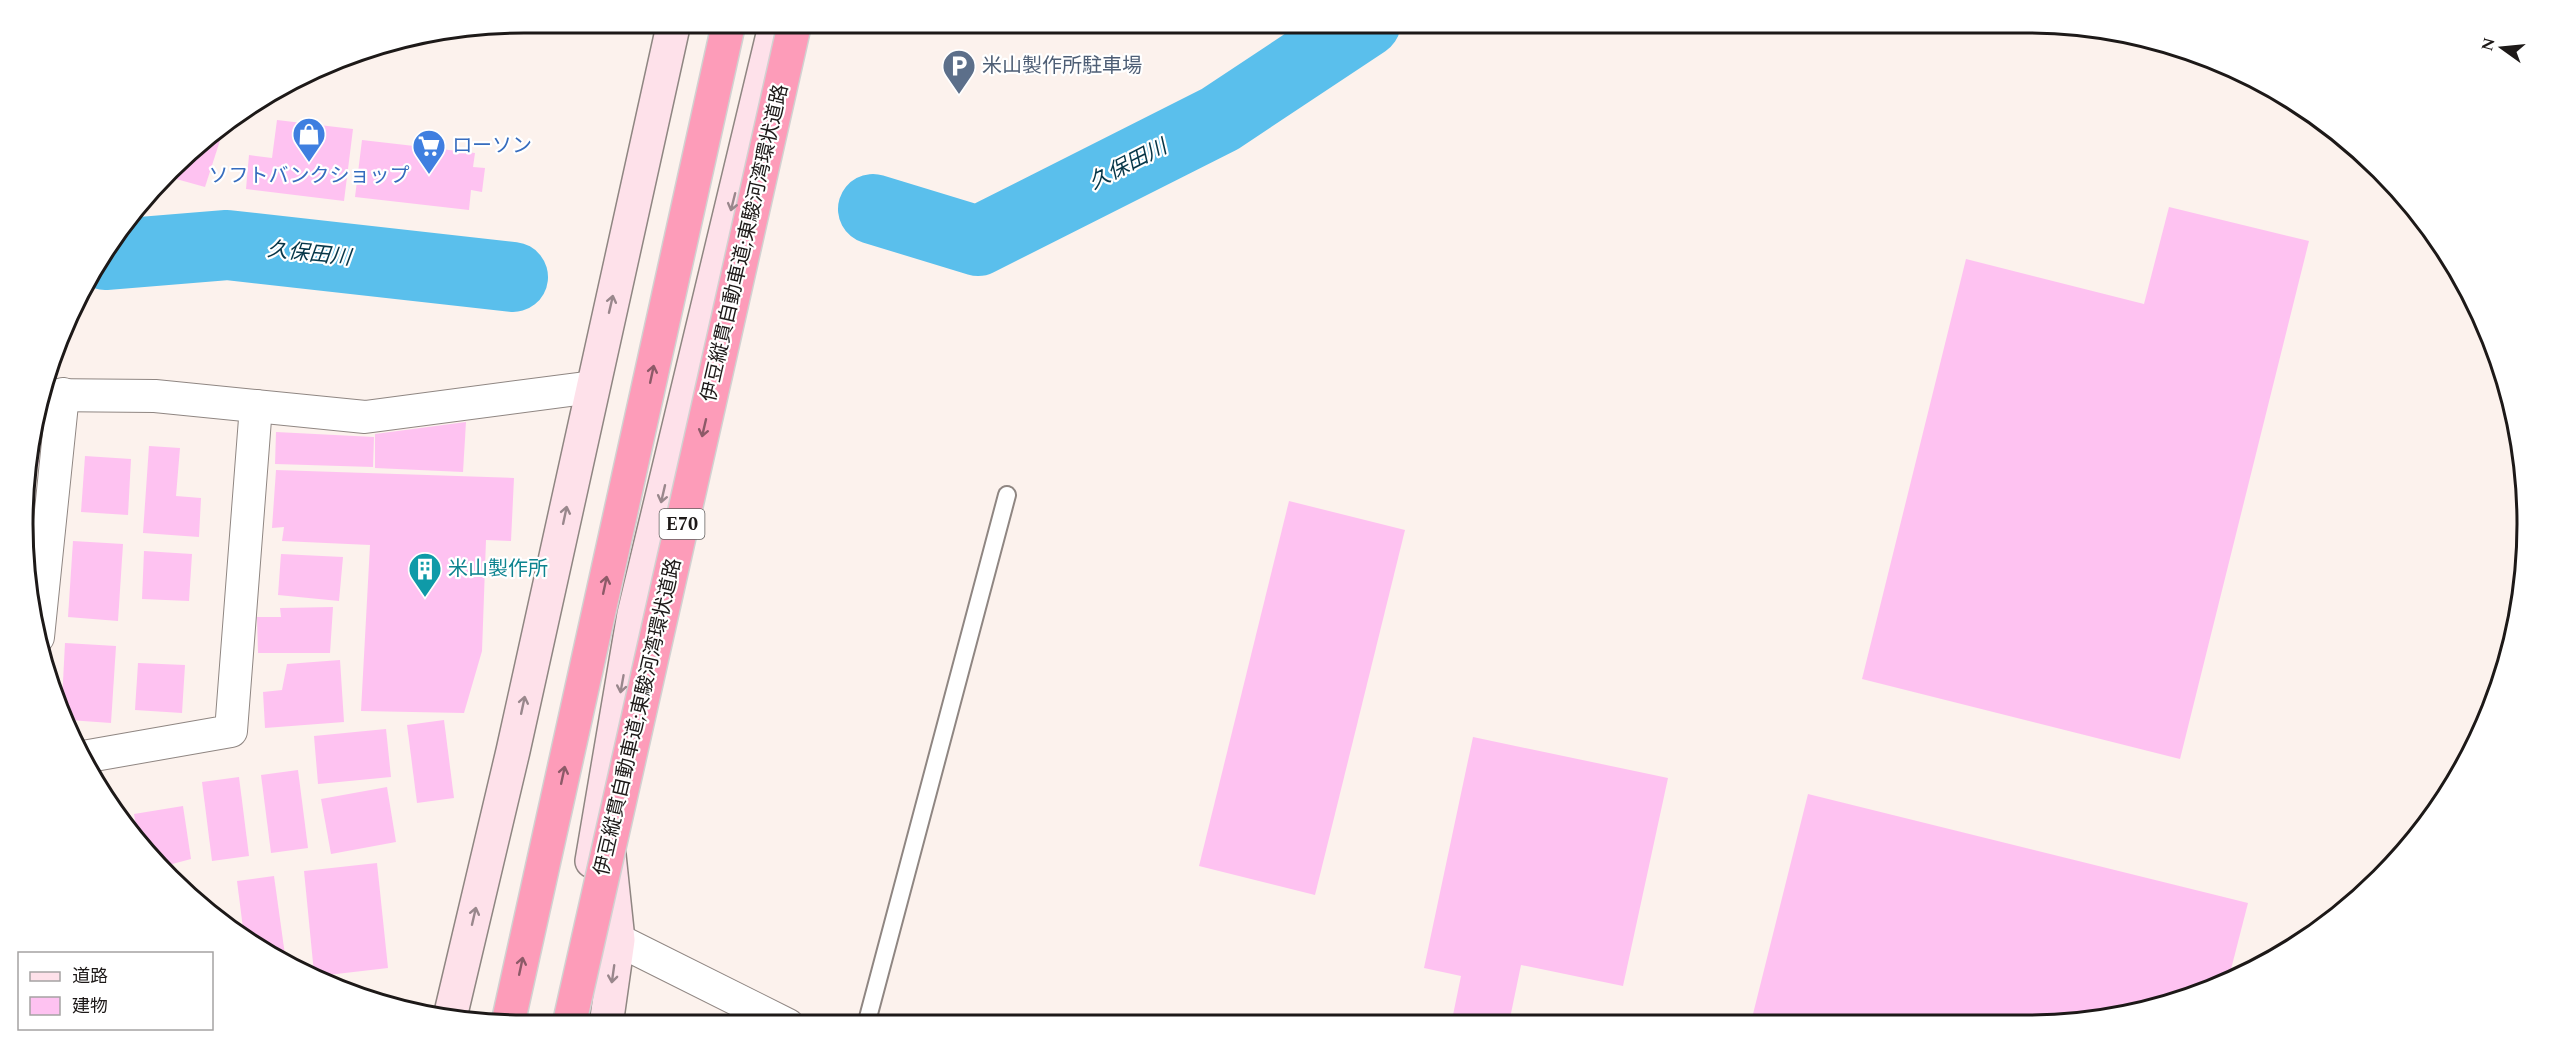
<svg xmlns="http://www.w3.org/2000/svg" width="2550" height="1048" font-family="Spectral,'Noto Sans JP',serif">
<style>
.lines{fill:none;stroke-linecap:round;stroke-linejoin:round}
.river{stroke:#5abfec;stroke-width:70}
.building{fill:#fec2f1}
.lane-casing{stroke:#8f8682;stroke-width:20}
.street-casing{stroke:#8f8682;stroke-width:34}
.secondary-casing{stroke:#8f8682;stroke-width:36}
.highway-casing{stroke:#d2d1d1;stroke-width:36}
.lane{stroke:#fff;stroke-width:16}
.street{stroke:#fff;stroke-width:32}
.secondary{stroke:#fee1ea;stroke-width:33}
.highway{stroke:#fd9cb9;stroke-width:33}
.highway-bridge-casing{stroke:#d2d1d1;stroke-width:36;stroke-linecap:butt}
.highway-bridge{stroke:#fd9cb9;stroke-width:33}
.oneway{stroke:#99878c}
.oneway2{stroke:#8d5a68}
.labels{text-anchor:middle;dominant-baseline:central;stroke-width:4.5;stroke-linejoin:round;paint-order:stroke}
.shield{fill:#fff;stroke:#615e5d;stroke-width:1.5}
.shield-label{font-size:18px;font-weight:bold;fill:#1d1918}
.service-label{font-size:20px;fill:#4e5e75;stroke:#fff;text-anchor:start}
.shop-label{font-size:20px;fill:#366cbe;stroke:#fff;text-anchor:start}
.street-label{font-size:20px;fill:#1d1918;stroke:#fff}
.culture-label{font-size:20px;fill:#0d838f;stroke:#fff;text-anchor:start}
.water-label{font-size:21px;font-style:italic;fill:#063648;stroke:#fff}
.rim{fill:none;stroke:#1d1918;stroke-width:3}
</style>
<rect width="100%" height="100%" fill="#fcf2ed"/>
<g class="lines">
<g class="river">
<polyline points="873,209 978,241 1220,119 1366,22"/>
<polyline points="105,255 227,245 513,277"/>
</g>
</g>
<g class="building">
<polygon points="277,120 353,129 344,201 246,189 249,155 272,158"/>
<polygon points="225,125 205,187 169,177 194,147"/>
<polygon points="362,140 475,153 473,167 485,168 482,192 471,190 469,210 355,197"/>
<polygon points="2169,207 2309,241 2180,759 1862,679 1966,259 2144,304"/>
<polygon points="466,422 463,472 375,468 375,434"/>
<polygon points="276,432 374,437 373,467 275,464"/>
<polygon points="149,446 180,448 176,496 201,498 199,537 143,533"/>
<polygon points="85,456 131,459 128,515 81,512"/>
<polygon points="27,460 39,461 30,493 28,493"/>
<polygon points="276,470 514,478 511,541 486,540 482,651 464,713 361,711 370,545 282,541 284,527 272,528"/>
<polygon points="1289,501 1405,530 1315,895 1199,866"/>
<polygon points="73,541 123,544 118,621 68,617"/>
<polygon points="144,551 192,554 189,601 142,599"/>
<polygon points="281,554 343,557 339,601 278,595"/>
<polygon points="333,607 330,653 258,653 257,617 281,617 280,608"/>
<polygon points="65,643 116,646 111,723 69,720 62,701"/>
<polygon points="340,660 344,722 265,728 263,692 282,690 287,664"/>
<polygon points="138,663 185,665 182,713 135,710"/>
<polygon points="444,720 454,798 417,803 407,725"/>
<polygon points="386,729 391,777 318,784 314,736"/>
<polygon points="1473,737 1668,778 1623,986 1521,965 1509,1023 1488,1023 1453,1015 1461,976 1424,968"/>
<polygon points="298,770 308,848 271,853 261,775"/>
<polygon points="239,777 249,856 212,861 202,782"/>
<polygon points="387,787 396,842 331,854 321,799"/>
<polygon points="1808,794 2248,903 2228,981 2218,987 2092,1021 1751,1022"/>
<polygon points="183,806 191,859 161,867 139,844 134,814"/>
<polygon points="377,863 388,968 319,976 314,973 304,871"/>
<polygon points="274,876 285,955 281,955 244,936 237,881"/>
<polygon points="192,884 193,898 179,885"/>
<polygon points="712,1018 720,1025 699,1025"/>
</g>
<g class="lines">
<defs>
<polyline id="lane" points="866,1025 1007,495"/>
<g id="street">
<polyline points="42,395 155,396 365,417 593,387"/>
<polyline points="38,637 63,394"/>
<polyline points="83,757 231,731 256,406"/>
<polyline points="618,940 788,1025"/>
</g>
<g id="secondary">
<polyline points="592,861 634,614 776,22"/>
<polyline points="451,1013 513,751 674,22"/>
<polyline points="606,1025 618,940 609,855"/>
</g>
<polyline id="highway" points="508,1023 729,22"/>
</defs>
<use href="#lane" class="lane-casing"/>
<use href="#street" class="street-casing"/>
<use href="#secondary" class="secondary-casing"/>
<use href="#highway" class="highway-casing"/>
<use href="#lane" class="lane"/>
<use href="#street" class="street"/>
<use href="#secondary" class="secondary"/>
<use href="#highway" class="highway"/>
<defs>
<polyline id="highway-bridge" points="569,1025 795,22"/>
</defs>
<use href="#highway-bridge" class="highway-bridge-casing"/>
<use href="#highway-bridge" class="highway-bridge"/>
</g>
<defs><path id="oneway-shaft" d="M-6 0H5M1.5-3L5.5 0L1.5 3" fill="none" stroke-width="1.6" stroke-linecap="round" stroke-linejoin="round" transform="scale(1.5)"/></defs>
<g class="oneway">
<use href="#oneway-shaft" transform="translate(733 202) rotate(104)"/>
<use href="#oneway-shaft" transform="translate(611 304) rotate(-77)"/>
<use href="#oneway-shaft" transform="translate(663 494) rotate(103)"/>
<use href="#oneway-shaft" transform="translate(565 515) rotate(-78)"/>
<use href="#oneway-shaft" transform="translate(622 684) rotate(100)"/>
<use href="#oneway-shaft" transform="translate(523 705) rotate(-78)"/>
<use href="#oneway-shaft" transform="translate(474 916) rotate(-77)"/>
<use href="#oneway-shaft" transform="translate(613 974) rotate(98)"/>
</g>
<g class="oneway2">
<use href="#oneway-shaft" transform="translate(652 374) rotate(-78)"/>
<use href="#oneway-shaft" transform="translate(704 428) rotate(103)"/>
<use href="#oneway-shaft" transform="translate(605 585) rotate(-78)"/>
<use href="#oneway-shaft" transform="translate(563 775) rotate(-78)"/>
<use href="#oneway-shaft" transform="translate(521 966) rotate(-78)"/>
</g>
<defs>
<symbol id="parking-pin" viewBox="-11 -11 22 30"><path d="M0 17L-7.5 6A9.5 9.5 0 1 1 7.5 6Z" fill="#5c6f8a" stroke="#fff"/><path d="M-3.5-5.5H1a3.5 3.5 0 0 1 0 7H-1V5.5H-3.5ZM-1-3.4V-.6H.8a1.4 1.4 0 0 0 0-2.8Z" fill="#fff"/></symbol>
<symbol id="shop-pin" viewBox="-11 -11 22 30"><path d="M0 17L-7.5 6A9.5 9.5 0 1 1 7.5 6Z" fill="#3f7fe0" stroke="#fff"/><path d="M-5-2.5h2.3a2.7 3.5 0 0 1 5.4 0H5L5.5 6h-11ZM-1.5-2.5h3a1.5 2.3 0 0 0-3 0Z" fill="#fff"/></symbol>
<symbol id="supermarket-pin" viewBox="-11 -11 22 30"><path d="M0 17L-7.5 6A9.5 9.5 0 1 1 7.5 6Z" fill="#3f7fe0" stroke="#fff"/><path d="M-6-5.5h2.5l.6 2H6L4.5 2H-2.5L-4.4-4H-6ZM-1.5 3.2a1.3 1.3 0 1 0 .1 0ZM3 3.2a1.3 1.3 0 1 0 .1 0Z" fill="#fff"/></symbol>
<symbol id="building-pin" viewBox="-11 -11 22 30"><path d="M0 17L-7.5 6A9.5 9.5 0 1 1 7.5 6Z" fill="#0f9aa8" stroke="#fff"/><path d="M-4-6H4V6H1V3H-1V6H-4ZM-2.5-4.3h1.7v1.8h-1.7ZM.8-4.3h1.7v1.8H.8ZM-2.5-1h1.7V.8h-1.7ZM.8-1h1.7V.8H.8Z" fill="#fff"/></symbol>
</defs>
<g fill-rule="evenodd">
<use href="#parking-pin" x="940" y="47" width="38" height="52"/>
<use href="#shop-pin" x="290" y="115" width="38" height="52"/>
<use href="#supermarket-pin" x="410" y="127" width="38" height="52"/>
<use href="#building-pin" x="406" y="550" width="38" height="52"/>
</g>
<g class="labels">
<rect class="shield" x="659.5" y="509" width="45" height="30" rx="4.5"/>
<g class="shield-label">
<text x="682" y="524">E70</text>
</g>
<g class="service-label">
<text x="982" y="66">米山製作所駐車場</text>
</g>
<g class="shop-label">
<text x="452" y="146">ローソン</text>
<text x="309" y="176" text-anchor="middle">ソフトバンクショップ</text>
</g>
<g class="street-label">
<text transform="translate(745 243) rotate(-77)">伊豆縦貫自動車道;東駿河湾環状道路</text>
<text transform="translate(638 717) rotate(-77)">伊豆縦貫自動車道;東駿河湾環状道路</text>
</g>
<g class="culture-label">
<text x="448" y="569">米山製作所</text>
</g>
<g class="water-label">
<text transform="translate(1128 165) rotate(-27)">久保田川</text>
<text transform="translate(309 254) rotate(6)">久保田川</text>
</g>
</g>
<path d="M0 0H2550V1048H0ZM524 33H2026A491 491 0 0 1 2517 524V524A491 491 0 0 1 2026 1015H524A491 491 0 0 1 33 524V524A491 491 0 0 1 524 33Z" fill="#fff" fill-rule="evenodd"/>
<path class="rim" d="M524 33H2026A491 491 0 0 1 2517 524V524A491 491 0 0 1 2026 1015H524A491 491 0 0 1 33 524V524A491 491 0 0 1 524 33Z"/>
<rect x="18" y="952" width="195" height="78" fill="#ffffff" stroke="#a5a3a3" stroke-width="1.5"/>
<rect x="30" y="972" width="30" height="9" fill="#fee1ea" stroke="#a5a3a3" stroke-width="1.5"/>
<text x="72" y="982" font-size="18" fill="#1d1918">道路</text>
<rect x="30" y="997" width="30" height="18" fill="#fec2f1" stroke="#a5a3a3" stroke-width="1.5"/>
<text x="72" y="1012" font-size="18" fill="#1d1918">建物</text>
<g transform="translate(2502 48) rotate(285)" stroke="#ffffff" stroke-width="4.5" paint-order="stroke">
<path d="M0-4.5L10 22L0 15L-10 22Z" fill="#1d1918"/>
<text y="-9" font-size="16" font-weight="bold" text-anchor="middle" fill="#1d1918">N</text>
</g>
</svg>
